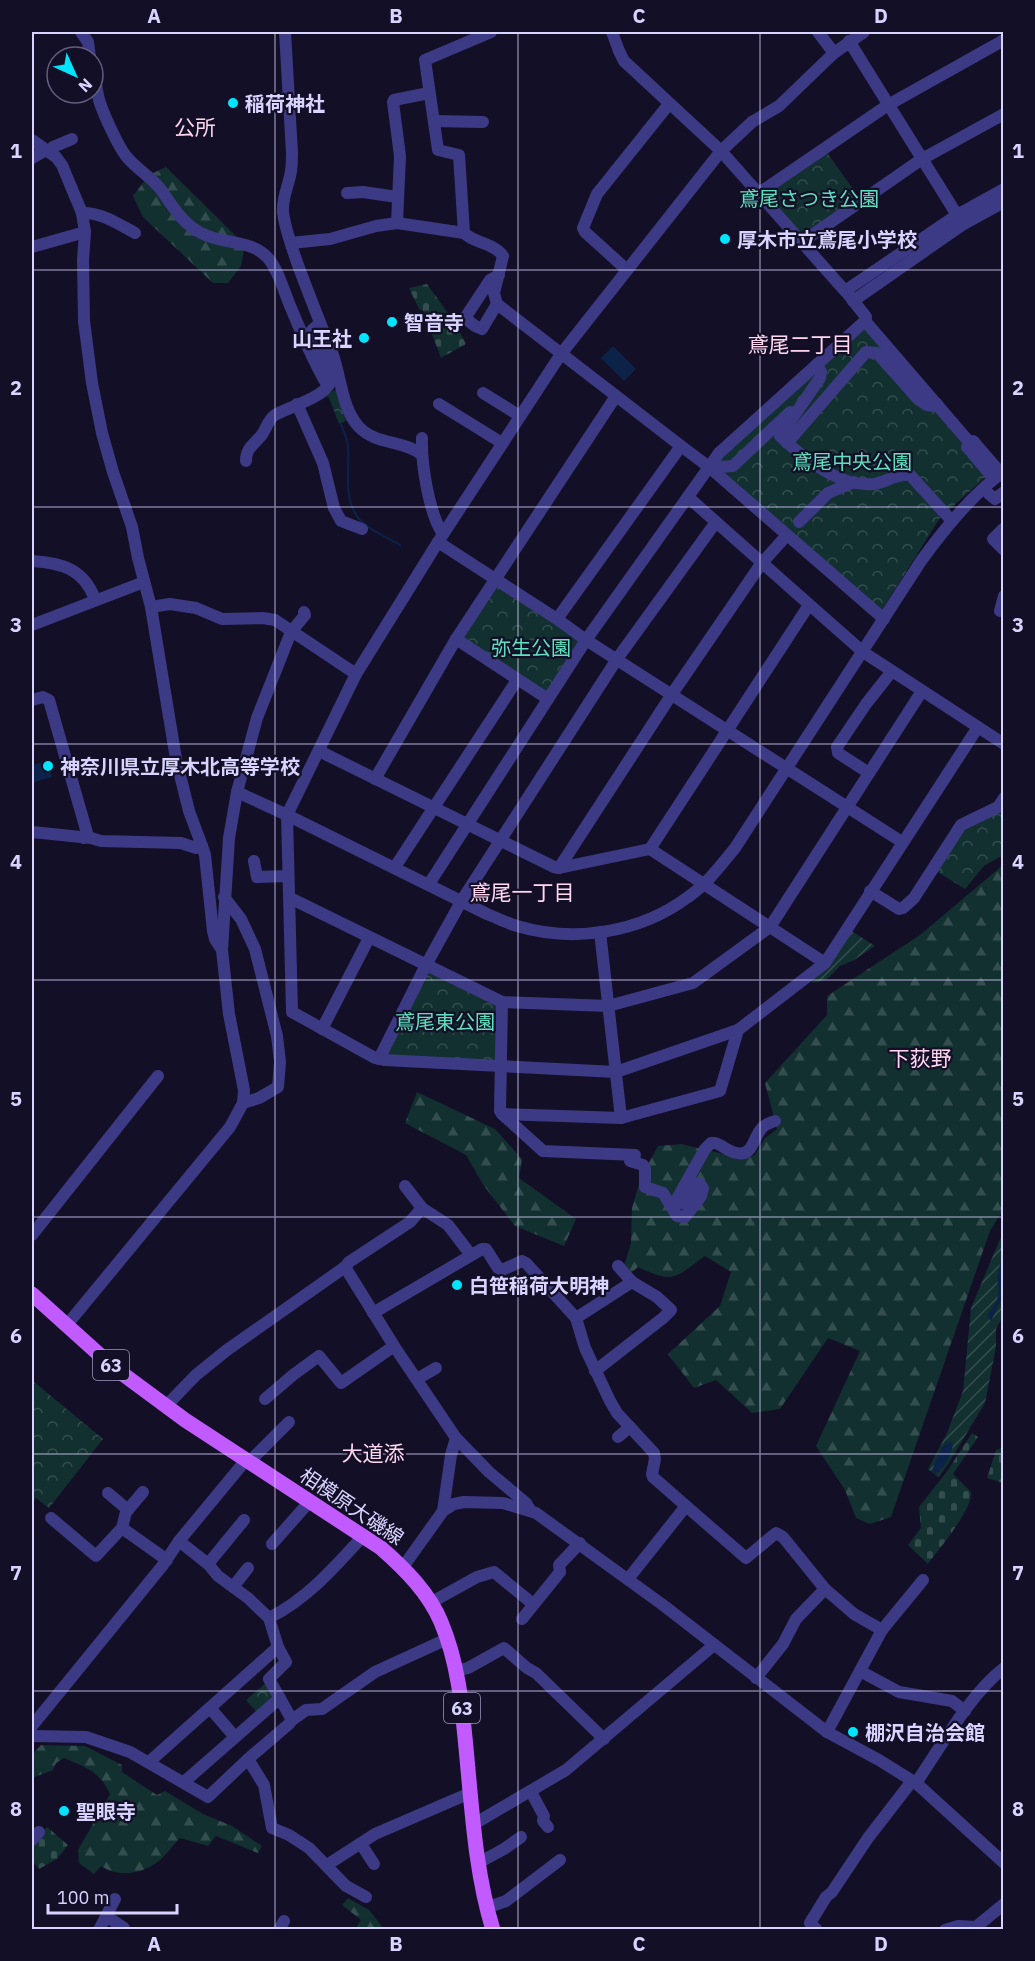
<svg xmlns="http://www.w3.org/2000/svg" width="1035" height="1961" font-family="'IBM Plex Sans','Noto Sans JP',sans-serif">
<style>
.forest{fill:url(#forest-firs)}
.cemetery{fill:url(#cemetery-stones)}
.park{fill:url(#park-crowns)}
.garden{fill:url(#garden-furrows)}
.water{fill:#0c2248}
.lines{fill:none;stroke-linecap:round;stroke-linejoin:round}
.stream{stroke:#0c2248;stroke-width:2}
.minor{stroke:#3d3a85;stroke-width:12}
.major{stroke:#c25bff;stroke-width:15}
.minor-bridge{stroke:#3d3a85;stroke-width:12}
.grid{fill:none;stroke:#d9d4ff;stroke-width:1.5;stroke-opacity:0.55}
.poi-dot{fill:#00e5ff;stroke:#130f26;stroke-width:2}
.labels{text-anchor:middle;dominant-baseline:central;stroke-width:4.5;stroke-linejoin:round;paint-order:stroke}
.shield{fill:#130f26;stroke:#9e99be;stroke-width:1.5}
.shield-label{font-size:18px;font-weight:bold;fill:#d9d4ff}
.poi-label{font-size:20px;font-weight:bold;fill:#d9d4ff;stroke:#130f26;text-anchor:start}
.park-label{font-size:20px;fill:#5fe0c0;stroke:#130f26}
.street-label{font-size:20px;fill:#d9d4ff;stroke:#130f26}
.neighbourhood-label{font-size:21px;fill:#ffd6f0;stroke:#130f26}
.neatline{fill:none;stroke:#d9d4ff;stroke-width:2}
.grid-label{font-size:20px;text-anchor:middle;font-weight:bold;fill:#d9d4ff}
</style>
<defs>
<pattern id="forest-firs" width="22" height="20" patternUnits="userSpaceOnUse" patternTransform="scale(1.5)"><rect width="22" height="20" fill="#12302f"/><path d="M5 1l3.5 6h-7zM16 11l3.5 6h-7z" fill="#344d4e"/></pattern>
<pattern id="cemetery-stones" width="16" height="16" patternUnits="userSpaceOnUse" patternTransform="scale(1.5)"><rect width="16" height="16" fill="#12302f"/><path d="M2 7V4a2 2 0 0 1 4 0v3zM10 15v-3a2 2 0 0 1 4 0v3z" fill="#344d4e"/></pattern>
<pattern id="park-crowns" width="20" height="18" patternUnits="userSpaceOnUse" patternTransform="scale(1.5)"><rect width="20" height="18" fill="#12302f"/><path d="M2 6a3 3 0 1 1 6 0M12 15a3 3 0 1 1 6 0" fill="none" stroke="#344d4e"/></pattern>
<pattern id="garden-furrows" width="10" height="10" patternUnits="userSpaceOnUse" patternTransform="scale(1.5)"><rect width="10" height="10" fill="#12302f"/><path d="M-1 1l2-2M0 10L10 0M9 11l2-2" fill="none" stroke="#344d4e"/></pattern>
</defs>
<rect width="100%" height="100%" fill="#130f26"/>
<g class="forest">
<polygon points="166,167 245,245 241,266 228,283 213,283 143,217 133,196 149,175"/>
<path d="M1003,865V1210L990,1231L891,1517L870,1524L856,1518L845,1490L816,1446L860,1351L828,1338L780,1409L752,1413L716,1380L694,1388L668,1354L720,1306L731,1272L705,1256C675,1278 674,1284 638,1267L631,1273L624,1266L631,1243L632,1208L641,1177L658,1146L681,1144L745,1159L755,1155L764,1139L777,1129L765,1083L827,1015V996L920,935Z"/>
<polygon points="417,1092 495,1129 522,1159 519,1178 576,1219 564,1246 515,1226 484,1186 466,1155 405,1123"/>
<path d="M41,1745L85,1746L122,1765V1772L157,1795L165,1791L203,1814L232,1826L262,1846L258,1853L216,1836L208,1846L180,1838C173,1845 167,1854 160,1860C143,1874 119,1878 101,1866L94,1874L79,1863L78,1850L110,1794C100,1772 86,1767 64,1758L56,1763L53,1770L32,1778V1755Z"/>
<polygon points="348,1898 369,1910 384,1929 355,1929 361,1920 342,1905"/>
</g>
<g class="cemetery">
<polygon points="427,284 455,323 466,344 441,358 423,311 419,309 409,288"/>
<path d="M972,1433L978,1437L953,1474L971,1492C973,1509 939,1549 928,1564L908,1545L921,1528L919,1507L948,1470Z"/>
<polygon points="1003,1441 1004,1441 1003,1483 987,1478 996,1450 1001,1448"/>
<polygon points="47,1827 68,1845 57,1859 39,1869 32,1861 32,1844"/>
</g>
<g class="park">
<polygon points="824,153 828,154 858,196 802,235 768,195 769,192"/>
<polygon points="859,319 989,474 940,518 880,613 714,467 721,453"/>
<polygon points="337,389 346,421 339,424 329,398 325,395"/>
<polygon points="498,587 582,640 546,695 463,637"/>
<polygon points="1003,806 1003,855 984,866 965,889 936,871 962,830"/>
<polygon points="430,972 497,1006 496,1059 492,1062 386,1057 427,974"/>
<polygon points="33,1381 103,1439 49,1508 36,1498 32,1504 32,1384"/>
<polygon points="267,1682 275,1695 258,1714 246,1700"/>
</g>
<g class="garden">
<polygon points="850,930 875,946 854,960 840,966 827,979 813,983 811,980"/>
<polygon points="1003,1232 1003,1316 996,1329 996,1347 985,1403 947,1466 938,1477 928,1469 947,1433 963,1391 971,1308"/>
</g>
<g class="water">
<polygon points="613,346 636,369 624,381 601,358"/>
<polygon points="48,761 52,777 32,783 32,765"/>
<polygon points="1003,1257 1003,1295 991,1321 987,1316 997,1301 999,1290 997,1279 1000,1264"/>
<path d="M950,1442L953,1445C950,1458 945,1465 936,1474L933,1472C933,1462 940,1450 946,1443Z"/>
</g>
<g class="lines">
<path class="stream" d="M341,425C344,432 348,440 348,447C350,472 342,500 360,520C370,531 387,537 400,545"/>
<g class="minor">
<polyline points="81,32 88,42 90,57"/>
<path d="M285,32L292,153C292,159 292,165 291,171C289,185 282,197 283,212C285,229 292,248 298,265C309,295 321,325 333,355C341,378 342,409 359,427C376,445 403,440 421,454"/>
<polyline points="612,32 619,51 624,61 721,151 845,291 957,215 1004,189"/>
<polyline points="818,32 834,53"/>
<polyline points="864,32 834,53 779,106 752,122 721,151 561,354 438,542 356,674 287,815 292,1012 375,1058 384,1060 616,1072 738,1030 825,963 978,727"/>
<polyline points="849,41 957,215"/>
<path d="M93,67C96,79 96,91 100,103C104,115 118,146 126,156C136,169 152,177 162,191C173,207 183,224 201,233C223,245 251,239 268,258C279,271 284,292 291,308C302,334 313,362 328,386"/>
<polyline points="434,121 483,122"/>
<polyline points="32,140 56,157 62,165 82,213 85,232 83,260 84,321 92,383 102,433 113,472 132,527 138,558 151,607 176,759 189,811 202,846 196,848 181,843 101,841 91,838 32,832"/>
<polyline points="49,152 53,147 72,139"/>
<polyline points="32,158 46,150"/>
<polyline points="347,193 363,192 397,197"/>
<polyline points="759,193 888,105 1004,40"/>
<path d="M82,213C101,212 118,224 135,233"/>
<polyline points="397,223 400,156 393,102 394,100 429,93"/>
<polyline points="464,233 459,155 438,150 425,60 491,32"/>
<polyline points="802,242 922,159 1004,114"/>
<path d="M291,243L330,239L376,226L397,223L464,233C476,244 494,243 503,256L494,293L497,304L681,446L557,619"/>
<polyline points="32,247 85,232"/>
<polyline points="627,270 585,232 583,228 597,194 669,104"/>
<polyline points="848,294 866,317 865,321"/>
<polyline points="853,301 962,225 1004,202"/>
<polyline points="497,304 482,329 475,326 465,318 490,280 499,275"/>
<path d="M817,364L821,372L820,378L780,436C803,458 839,488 874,484C885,482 899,473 910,475L952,521"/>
<polyline points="483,393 520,416"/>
<polyline points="297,404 323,463 334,508 341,521 362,529"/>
<polyline points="439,404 502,443"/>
<path d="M422,438C421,463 429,514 443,534"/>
<polyline points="787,443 866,352 877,353 918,399 927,405 934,406 937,404"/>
<polyline points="681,446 709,467 884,619"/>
<polyline points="967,447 994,479"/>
<path d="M246,461C246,449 252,446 259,438C266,432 267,420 275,415C288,407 331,396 331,378C331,362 316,345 312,330L319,324"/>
<polyline points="712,464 720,467 733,466 790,412"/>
<polyline points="989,494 995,499 1004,492"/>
<polyline points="688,497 716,522"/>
<polyline points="799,522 828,493 854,482"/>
<polyline points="1003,529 993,539 1004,550"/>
<polyline points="438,542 557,619 586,640 902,842"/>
<path d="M32,561C61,563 83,568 95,599"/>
<polyline points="151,607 170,604 196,608 222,619 263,618 275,620 356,674"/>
<polyline points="1000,611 1004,596"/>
<polyline points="32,625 144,582"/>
<polyline points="456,639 548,699"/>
<polyline points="32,700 43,697 49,700 87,833 84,838"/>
<polyline points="319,751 554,867 559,868 650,849 809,605"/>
<polyline points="869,773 838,753 837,747 866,704 892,671"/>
<polyline points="375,779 456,639 616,396"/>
<path d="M237,792L287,815L487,914C497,918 507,923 517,926C574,943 640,933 688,897C707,884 721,865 735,848L921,561C945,528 971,496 1004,471"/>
<polyline points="202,846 205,855 213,931 215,939 220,947"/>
<polyline points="650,849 825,963"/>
<polyline points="254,861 257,877 288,876"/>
<polyline points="395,867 517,680"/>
<polyline points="559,868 672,694 761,564 787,535"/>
<polyline points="429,884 586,640 719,453 865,321 976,450"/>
<polyline points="870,891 899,909 903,908 914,898 961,825 998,807 1004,798"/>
<polyline points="224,897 241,919 255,949 277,1036 280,1062 278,1087 259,1098 243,1103"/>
<polyline points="290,898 502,1002 608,1006 693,983 770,927 922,691"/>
<polyline points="600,932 621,1118"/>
<polyline points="502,1002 500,1111 502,1114 543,1151 635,1155"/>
<polyline points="322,1029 369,938"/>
<polyline points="379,1059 426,965 462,900 617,659 716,522 863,652 1004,744"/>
<polyline points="502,1114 621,1118 720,1091 738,1030"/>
<path d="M630,1161L643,1165L645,1169V1187L663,1193L677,1216L685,1217L701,1196L703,1188L699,1183L693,1185L687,1203H681L678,1197L705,1149L711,1143H715C723,1145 728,1152 737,1153C753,1157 753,1137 762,1128C765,1124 770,1123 775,1121"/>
<polyline points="405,1186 422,1208 448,1225 471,1255"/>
<polyline points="32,1235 158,1076"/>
<polyline points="618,1266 632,1282"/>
<polyline points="345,1267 349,1262 410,1222 422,1208"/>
<polyline points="373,1313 482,1249 486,1249 498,1268 502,1270 522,1261 526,1263 576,1318 585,1348 610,1401 617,1413 654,1453 655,1459 652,1474 653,1477 686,1506 628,1579"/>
<polyline points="576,1318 632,1282 657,1297 671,1310 663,1318 595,1371"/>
<polyline points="66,1326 230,1127 243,1103 244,1090 229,1014 222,950 229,838 237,792 257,718 291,632 305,615 304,612"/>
<polyline points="417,1379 436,1368"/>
<polyline points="265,1399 293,1375 319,1356 341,1383 394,1346"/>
<polyline points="166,1406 196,1375 227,1350 345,1267 394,1346 456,1438 451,1455 443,1511"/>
<polyline points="618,1437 630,1427"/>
<polyline points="456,1438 489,1472 526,1503 530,1510"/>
<polyline points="249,1462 289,1422"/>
<polyline points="108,1493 128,1510"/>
<polyline points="686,1506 746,1558 776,1533 783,1537 825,1589 854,1614 882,1630"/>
<polyline points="51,1518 96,1556 122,1528 126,1512 143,1492"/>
<polyline points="122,1528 167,1560"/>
<polyline points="179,1541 208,1564 218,1576 248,1598 269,1618 278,1647 286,1662 269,1679 292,1720"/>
<polyline points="272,1544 310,1501"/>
<polyline points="208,1564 244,1520"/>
<polyline points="403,1567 443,1511 454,1504 464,1502 503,1503 536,1513 663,1605 827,1732 879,1760 916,1783 1004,1863"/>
<polyline points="233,1587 248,1568"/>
<polyline points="430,1603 477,1577 494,1572 533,1604"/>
<path d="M269,1618C307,1599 336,1566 364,1535"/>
<polyline points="522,1619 560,1572 559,1565 580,1543"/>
<polyline points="456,1671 468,1668 504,1648 527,1668 536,1673 604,1739"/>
<polyline points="860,1671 899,1692 952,1701 965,1711"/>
<polyline points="756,1678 783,1644 796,1619 825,1589"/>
<polyline points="210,1708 235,1737"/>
<polyline points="32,1726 163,1565 179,1541 246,1460"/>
<polyline points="827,1732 882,1630 923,1580"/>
<polyline points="32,1736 86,1737 130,1752 208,1797 248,1759 289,1724 292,1720 306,1710 322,1709 375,1672 447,1639"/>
<polyline points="248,1759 264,1785 272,1828 289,1835 309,1848 346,1886 366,1897"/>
<polyline points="149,1762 278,1647"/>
<polyline points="184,1782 280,1698"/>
<path d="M916,1783C940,1748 970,1694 1004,1668"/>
<polyline points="531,1792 544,1816 543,1821 548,1827"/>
<polyline points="474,1824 566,1770 714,1645"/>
<polyline points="32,1840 39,1832"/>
<polyline points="361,1844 374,1864"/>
<polyline points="478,1863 504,1849 521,1837"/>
<polyline points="327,1865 375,1834 470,1793"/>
<polyline points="486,1908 506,1901 560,1860"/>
<polyline points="106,1916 124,1928"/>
<polyline points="99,1930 115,1899"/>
<polyline points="279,1930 284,1921"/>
<polyline points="817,1930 810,1923 826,1897 832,1892 868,1838 912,1781"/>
<polyline points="945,1930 958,1926 976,1927 1004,1904"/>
</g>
<path class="major" d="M32,1294L112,1366L185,1420L381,1548C405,1569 429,1593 441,1622C458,1662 462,1705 466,1748C472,1809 475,1871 493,1930"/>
<polyline class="minor-bridge" points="967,447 973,441 1004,477"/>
</g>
<path class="grid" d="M275,32V1930M518,32V1930M760,32V1930M32,270H1004M32,507H1004M32,744H1004M32,980H1004M32,1217H1004M32,1454H1004M32,1691H1004"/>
<g class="poi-dot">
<circle cx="233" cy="103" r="6"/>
<circle cx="725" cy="239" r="6"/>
<circle cx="392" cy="322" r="6"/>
<circle cx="364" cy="338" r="6"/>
<circle cx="48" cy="766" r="6"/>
<circle cx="457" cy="1285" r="6"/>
<circle cx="853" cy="1732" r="6"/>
<circle cx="64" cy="1811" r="6"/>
</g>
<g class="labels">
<g class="shield">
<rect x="93" y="1350" width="36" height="30" rx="4.5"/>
<rect x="444" y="1693" width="36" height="30" rx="4.5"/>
</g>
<g class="shield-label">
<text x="111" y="1365">63</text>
<text x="462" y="1708">63</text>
</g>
<g class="poi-label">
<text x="245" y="103">稲荷神社</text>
<text x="737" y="239">厚木市立鳶尾小学校</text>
<text x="404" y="322">智音寺</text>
<text x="352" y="338" text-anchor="end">山王社</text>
<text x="60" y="766">神奈川県立厚木北高等学校</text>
<text x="469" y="1285">白笹稲荷大明神</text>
<text x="865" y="1732">棚沢自治会館</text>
<text x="76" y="1811">聖眼寺</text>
</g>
<g class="park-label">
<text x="809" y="198">鳶尾さつき公園</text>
<text x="852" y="461">鳶尾中央公園</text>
<text x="531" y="647">弥生公園</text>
<text x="445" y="1021">鳶尾東公園</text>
</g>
<g class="street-label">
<text transform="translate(352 1506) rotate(34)">相模原大磯線</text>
</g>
<g class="neighbourhood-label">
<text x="195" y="127">公所</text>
<text x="800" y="344">鳶尾二丁目</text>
<text x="522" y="892">鳶尾一丁目</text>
<text x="920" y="1058">下荻野</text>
<text x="373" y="1453">大道添</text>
</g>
</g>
<rect width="1035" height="1961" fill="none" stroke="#130f26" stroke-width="66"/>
<g transform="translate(75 75) rotate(135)"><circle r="28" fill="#130f26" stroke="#625e7d" stroke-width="1.5"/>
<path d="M0-4.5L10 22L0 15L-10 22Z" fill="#00e5ff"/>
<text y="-9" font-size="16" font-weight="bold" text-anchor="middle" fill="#d9d4ff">N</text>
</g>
<path d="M48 1904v9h129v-9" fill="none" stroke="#d9d4ff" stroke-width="3"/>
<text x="57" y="1904" font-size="18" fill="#d9d4ff" stroke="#130f26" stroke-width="4.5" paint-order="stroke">100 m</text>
<rect x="33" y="33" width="969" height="1895" class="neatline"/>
<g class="grid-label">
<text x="154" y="23">A</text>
<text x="396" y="23">B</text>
<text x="639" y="23">C</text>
<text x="881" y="23">D</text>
<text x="16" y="158">1</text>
<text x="1018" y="158">1</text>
<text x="16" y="395">2</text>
<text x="1018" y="395">2</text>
<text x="16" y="632">3</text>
<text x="1018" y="632">3</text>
<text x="16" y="869">4</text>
<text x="1018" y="869">4</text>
<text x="16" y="1106">5</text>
<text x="1018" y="1106">5</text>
<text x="16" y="1343">6</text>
<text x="1018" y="1343">6</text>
<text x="16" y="1580">7</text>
<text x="1018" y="1580">7</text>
<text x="16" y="1816">8</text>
<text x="1018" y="1816">8</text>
<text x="154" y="1951">A</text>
<text x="396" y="1951">B</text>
<text x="639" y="1951">C</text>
<text x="881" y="1951">D</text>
</g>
</svg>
